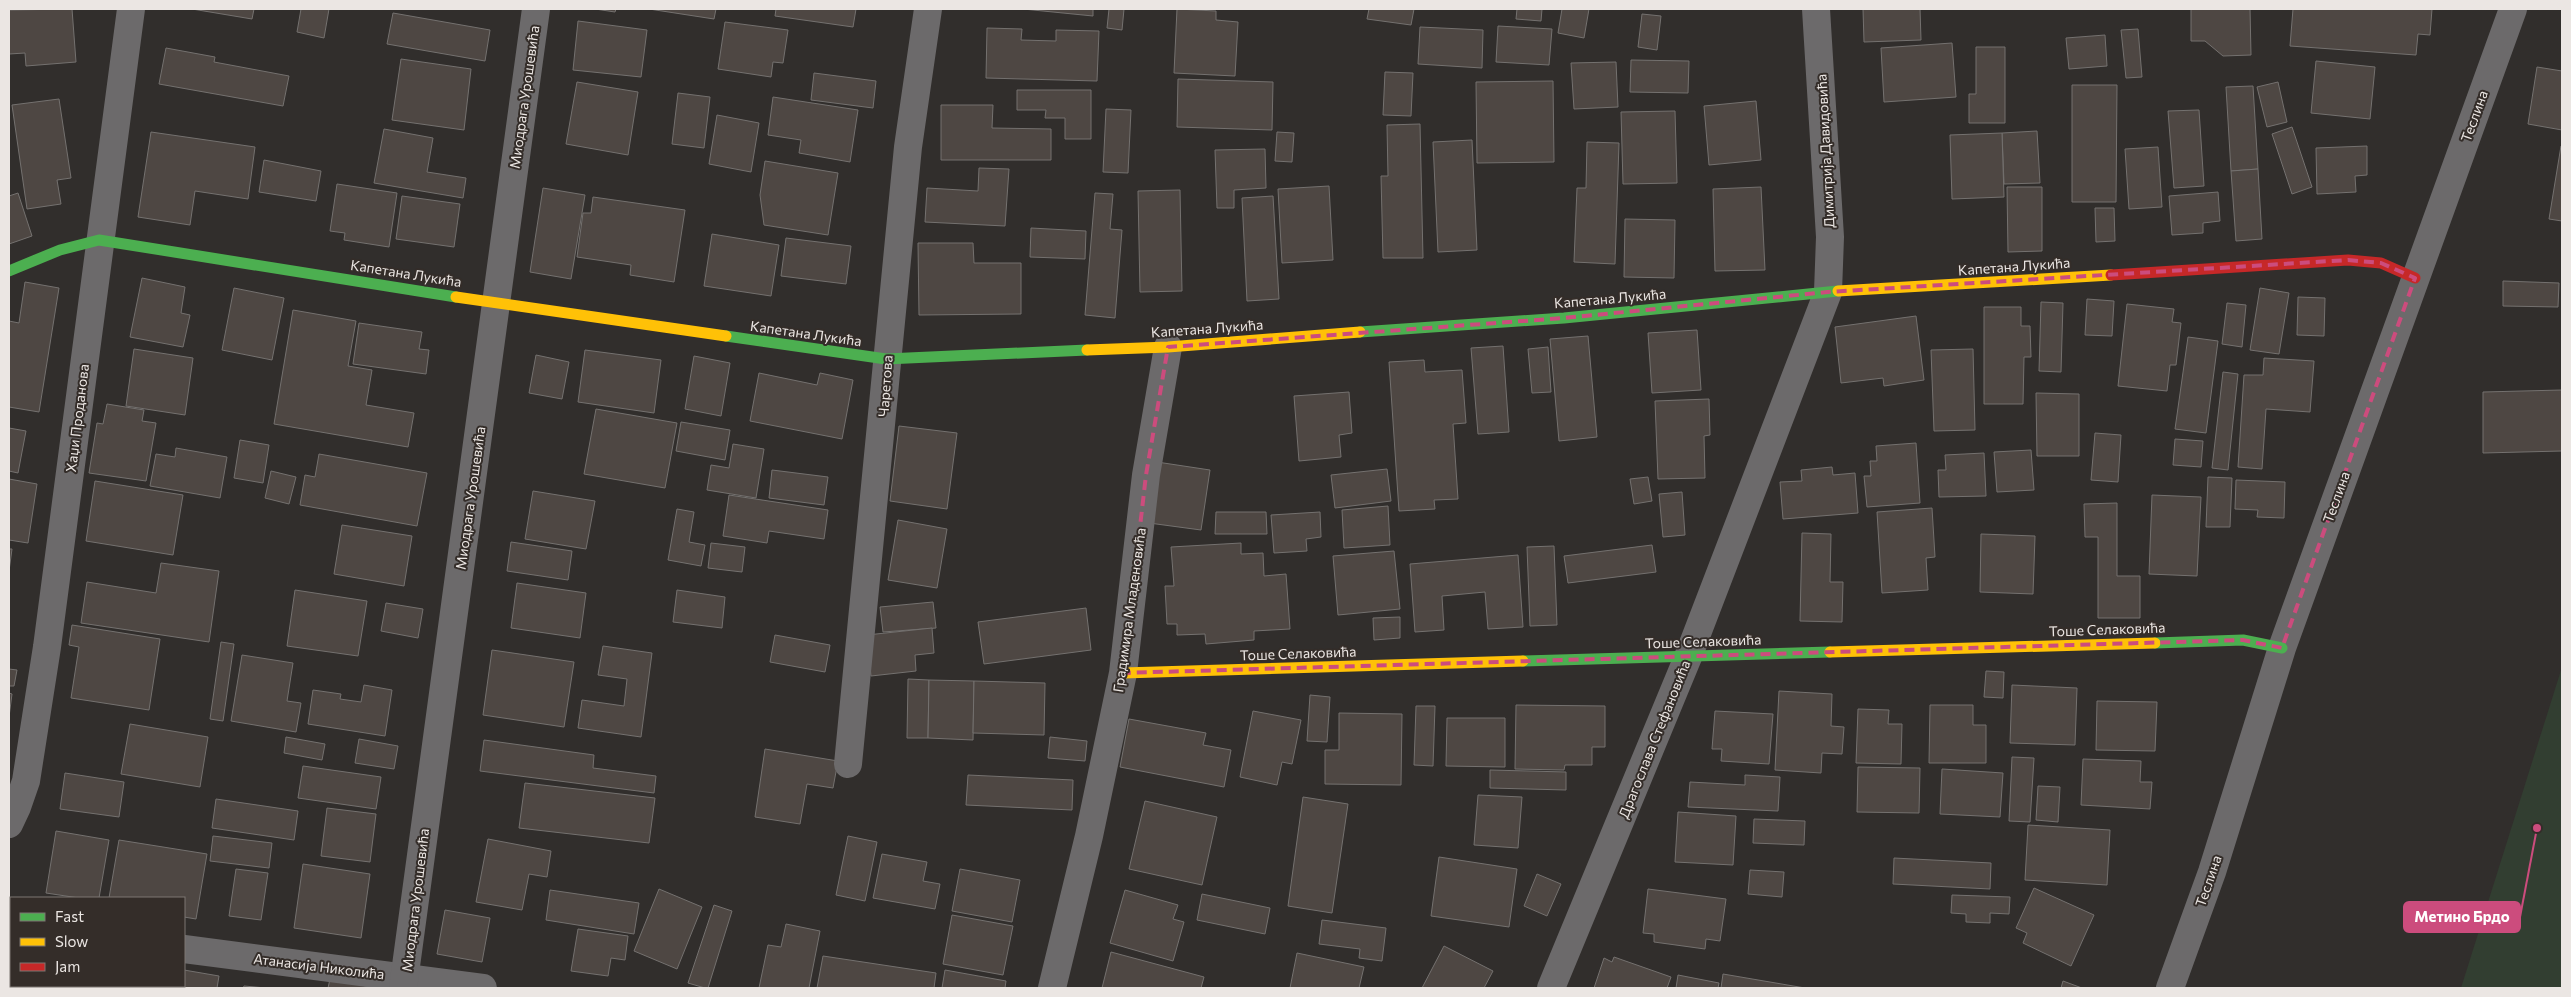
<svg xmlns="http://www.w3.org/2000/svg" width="2571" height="997" font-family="Commissioner,sans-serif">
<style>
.green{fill:#323e31}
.building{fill:#4e4743;stroke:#74716f}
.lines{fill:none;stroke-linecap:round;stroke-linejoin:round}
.street{stroke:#6c6a6b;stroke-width:28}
.fast{stroke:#4caf50;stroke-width:11}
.slow{stroke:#ffc107;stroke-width:11}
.jam{stroke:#c62828;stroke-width:11}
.marked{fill:none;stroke:#cc4c7d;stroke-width:4;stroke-dasharray:10 6;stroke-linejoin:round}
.labels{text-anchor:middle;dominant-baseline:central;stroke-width:4;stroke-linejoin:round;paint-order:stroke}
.street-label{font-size:14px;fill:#ebe6e3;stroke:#342d29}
.leader{fill:none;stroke:#cc4c7d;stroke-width:2}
.callout-dot{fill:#cc4c7d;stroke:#342d29;stroke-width:2}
.callout{fill:#cc4c7d;stroke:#cc4c7d;stroke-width:2}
.callout-label{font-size:15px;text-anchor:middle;font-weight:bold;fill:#fff}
</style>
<rect width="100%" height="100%" fill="#312e2c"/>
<polygon class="green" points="2562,667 2562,988 2461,988"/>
<g class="building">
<polygon points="72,9 76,62 26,66 25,53 9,54 9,10"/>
<polygon points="192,9 254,9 252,19"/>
<polygon points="301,9 329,9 324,38 297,32"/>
<polygon points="595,9 616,9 615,12"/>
<polygon points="649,9 716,9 714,19"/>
<polygon points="776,9 856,9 853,27 775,16"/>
<polygon points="1023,9 1093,9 1093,16"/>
<polygon points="1109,9 1124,9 1122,30 1107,28"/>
<polygon points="1177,9 1216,11 1216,20 1238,22 1235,76 1174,73"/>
<polygon points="1369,9 1414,9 1411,25 1367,19"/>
<polygon points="1517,9 1542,9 1541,21 1516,19"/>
<polygon points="1562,9 1589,9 1584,38 1558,33"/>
<polygon points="1863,9 1920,9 1921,40 1864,42"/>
<polygon points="2191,9 2250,9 2251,55 2223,56 2205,41 2191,41"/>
<polygon points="2293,9 2432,9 2430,35 2418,34 2416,55 2290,46"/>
<polygon points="393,13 490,30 485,61 387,44"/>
<polygon points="1642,14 1661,16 1657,50 1638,47"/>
<polygon points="578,21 647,30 641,77 573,70"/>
<polygon points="725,22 788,30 783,63 773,62 771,77 718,69"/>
<polygon points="1498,26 1552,29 1549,65 1496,62"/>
<polygon points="1420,27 1483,30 1482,68 1418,64"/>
<polygon points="987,28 1022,29 1021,40 1056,41 1056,30 1099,31 1097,81 986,78"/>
<polygon points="2138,29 2142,77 2126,78 2121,30"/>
<polygon points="2105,35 2107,66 2069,69 2066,38"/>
<polygon points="1952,43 1956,97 1884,102 1881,48"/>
<polygon points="1976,47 2005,47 2005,123 1969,123 1969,94 1976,94"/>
<polygon points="166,48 215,57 214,62 289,76 283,106 159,84"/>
<polygon points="401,59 471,69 464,130 392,120"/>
<polygon points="1631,60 1689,61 1688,93 1630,92"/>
<polygon points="2316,61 2375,67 2370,119 2311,113"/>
<polygon points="1616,62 1618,107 1574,109 1571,63"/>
<polygon points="2537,67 2562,71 2562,130 2528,124"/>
<polygon points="1385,72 1413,73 1411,116 1383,115"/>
<polygon points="814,73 876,81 873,108 811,100"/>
<polygon points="1178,79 1273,82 1272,130 1177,127"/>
<polygon points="1553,81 1554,162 1477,163 1476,82"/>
<polygon points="577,82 638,92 628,155 566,144"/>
<polygon points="2278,82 2287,122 2267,127 2257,87"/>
<polygon points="2072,85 2117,85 2116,202 2072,202"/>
<polygon points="2253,86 2258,169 2231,171 2226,87"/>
<polygon points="1017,90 1091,90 1091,139 1065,139 1065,118 1045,118 1046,110 1017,110"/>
<polygon points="678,93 710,97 704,148 672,144"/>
<polygon points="773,97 858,110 850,162 799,153 801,140 768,135"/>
<polygon points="59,99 71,178 57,180 61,204 27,209 12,105"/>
<polygon points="1756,101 1761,160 1709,165 1704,106"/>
<polygon points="941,105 993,105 992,128 1051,129 1051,160 941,160"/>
<polygon points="1106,109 1131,110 1128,173 1103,172"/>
<polygon points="2199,110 2204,186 2174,188 2168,111"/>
<polygon points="1675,111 1677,183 1623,184 1621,112"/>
<polygon points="717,115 759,123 751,172 709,164"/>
<polygon points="1420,124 1423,258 1383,258 1381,176 1388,176 1387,125"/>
<polygon points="2292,127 2312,187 2292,194 2272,134"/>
<polygon points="384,129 433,138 427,172 466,178 463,198 374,183"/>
<polygon points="2037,131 2040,183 2004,184 2002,133"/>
<polygon points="151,132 255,147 248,199 195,191 190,225 138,217"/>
<polygon points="1277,132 1294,133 1292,162 1275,161"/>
<polygon points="2002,133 2004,197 1952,199 1950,135"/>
<polygon points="1472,140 1477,250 1438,252 1433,142"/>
<polygon points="1587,142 1619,143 1615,264 1574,262 1577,188 1586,188"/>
<polygon points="2367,146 2367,175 2355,176 2356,192 2317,194 2316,148"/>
<polygon points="2561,146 2562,146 2562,221 2549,219"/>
<polygon points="2158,147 2162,207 2129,209 2125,149"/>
<polygon points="1265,149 1266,188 1234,190 1234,208 1217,208 1215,150"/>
<polygon points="264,160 321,171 316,201 259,192"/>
<polygon points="765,161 838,173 828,235 764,225 760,195"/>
<polygon points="979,168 1009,169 1005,226 925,222 927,188 978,191"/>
<polygon points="2258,169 2262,239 2236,241 2231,171"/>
<polygon points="337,184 397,193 389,247 344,240 345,233 330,231"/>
<polygon points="1329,186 1333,260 1282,263 1278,189"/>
<polygon points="1761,187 1765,270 1715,271 1713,189"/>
<polygon points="2007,187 2042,187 2042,251 2008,252"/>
<polygon points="543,188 585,195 571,279 530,272"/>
<polygon points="1180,190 1182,291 1140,292 1138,191"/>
<polygon points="2218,192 2220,221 2203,223 2203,233 2172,235 2169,196"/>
<polygon points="18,193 32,236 9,244 9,196"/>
<polygon points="1095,193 1113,194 1110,229 1122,230 1115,318 1085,315"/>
<polygon points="402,196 460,204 454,247 396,239"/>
<polygon points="1273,196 1279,299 1247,301 1242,198"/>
<polygon points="593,197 685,210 674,282 630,275 631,265 577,257 583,213 591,213"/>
<polygon points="2095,208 2114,208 2115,241 2096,242"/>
<polygon points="1625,219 1675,220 1674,278 1624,277"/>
<polygon points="1031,228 1086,231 1085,259 1030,257"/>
<polygon points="712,234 779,245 771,296 704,286"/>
<polygon points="786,238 851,246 846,284 781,276"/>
<polygon points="918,243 973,243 974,263 1021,263 1021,314 919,315"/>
<polygon points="142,278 185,287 181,313 190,315 183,347 130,337"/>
<polygon points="2503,281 2559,283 2558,307 2503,306"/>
<polygon points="25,282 59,288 39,412 9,407 9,321 19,323"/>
<polygon points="234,288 284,298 272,360 222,350"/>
<polygon points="2260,288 2289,293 2279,354 2250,350"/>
<polygon points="2298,297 2325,298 2324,336 2297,335"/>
<polygon points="2087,299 2114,301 2112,336 2085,335"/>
<polygon points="2041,302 2063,303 2061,372 2039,371"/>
<polygon points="2227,303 2246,305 2242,347 2222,344"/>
<polygon points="2127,304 2174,309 2172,322 2181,323 2176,365 2170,365 2167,391 2118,386"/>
<polygon points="1984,307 2021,307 2021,326 2030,326 2031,357 2024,357 2023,404 1984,404"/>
<polygon points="293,310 356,321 348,366 372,370 366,405 414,413 408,447 274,424"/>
<polygon points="1916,316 1924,380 1884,386 1883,378 1841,383 1835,327"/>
<polygon points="359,323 422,332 419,349 429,350 426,374 353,364"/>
<polygon points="1697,330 1701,390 1652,393 1648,333"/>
<polygon points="1588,336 1597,437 1559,441 1550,339"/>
<polygon points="2188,337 2218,341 2206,433 2175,429"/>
<polygon points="1503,346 1509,432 1478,434 1471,348"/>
<polygon points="1548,347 1551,392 1532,393 1528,349"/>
<polygon points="134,349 193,358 185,415 126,406"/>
<polygon points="1973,349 1975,430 1934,431 1931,350"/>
<polygon points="585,350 661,360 654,413 578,402"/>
<polygon points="536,355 569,362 562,399 529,393"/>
<polygon points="694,356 730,363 721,416 685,409"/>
<polygon points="2264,358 2314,361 2310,412 2266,409 2262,469 2238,467 2244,375 2263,375"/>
<polygon points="1424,360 1425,372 1462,370 1466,423 1453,424 1458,499 1434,500 1435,509 1399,511 1389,362"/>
<polygon points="2223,372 2238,374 2228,470 2212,468"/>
<polygon points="759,373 817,385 820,373 853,380 842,439 750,421"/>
<polygon points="2562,390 2562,451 2483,453 2483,392"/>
<polygon points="1349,392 1352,433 1339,435 1341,457 1299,461 1294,396"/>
<polygon points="2036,393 2079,394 2079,456 2037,456"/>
<polygon points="1709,399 1710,435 1704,436 1705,478 1658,479 1655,401"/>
<polygon points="107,404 144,410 142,421 156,423 146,481 89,473 97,423 103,424"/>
<polygon points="596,409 677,423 665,488 584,474"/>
<polygon points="681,422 730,430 725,460 676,451"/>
<polygon points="899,426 957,433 947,509 890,501"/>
<polygon points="9,428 26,431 18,473 9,471"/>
<polygon points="2095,433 2121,435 2118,482 2091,480"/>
<polygon points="2175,439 2203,441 2201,467 2173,465"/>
<polygon points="240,440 269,445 263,483 234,478"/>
<polygon points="1916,443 1920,503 1867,507 1864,476 1871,476 1870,461 1877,461 1876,446"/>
<polygon points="733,444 764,449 756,498 707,490 711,465 729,468"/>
<polygon points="176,448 227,457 220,498 150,486 156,454 175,457"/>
<polygon points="2031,450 2034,490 1997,492 1994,452"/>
<polygon points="1984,453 1986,496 1939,497 1938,470 1946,470 1945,455"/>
<polygon points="319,454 427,473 417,526 300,505 305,475 315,477"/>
<polygon points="1157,462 1210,470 1201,530 1149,523"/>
<polygon points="1832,467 1833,475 1855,473 1858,513 1783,519 1780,482 1802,481 1801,470"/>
<polygon points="1387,469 1391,501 1335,508 1331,475"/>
<polygon points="772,470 828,477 824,505 769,498"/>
<polygon points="271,471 296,477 289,504 265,498"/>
<polygon points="1648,477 1652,501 1634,504 1630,479"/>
<polygon points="2208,477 2232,478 2230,527 2206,527"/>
<polygon points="9,479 37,484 28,543 9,540"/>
<polygon points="2236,480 2285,482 2284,518 2257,517 2258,510 2235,509"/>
<polygon points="95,481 183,495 173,555 86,541"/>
<polygon points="533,491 595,501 586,549 525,539"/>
<polygon points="1682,492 1685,535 1663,537 1659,494"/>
<polygon points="729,495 828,510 824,539 769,531 767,543 723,536"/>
<polygon points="2152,495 2201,497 2197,576 2149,574"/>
<polygon points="2117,503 2117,576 2140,576 2140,618 2098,618 2098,537 2085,537 2084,504"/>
<polygon points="1388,506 1390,545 1344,548 1342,510"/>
<polygon points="1932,508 1935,557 1926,558 1928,590 1882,593 1877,512"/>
<polygon points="677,509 694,512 689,542 705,545 701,566 668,560"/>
<polygon points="1216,512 1266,512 1267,534 1215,534"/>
<polygon points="1320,512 1321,537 1306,539 1307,551 1274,553 1271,515"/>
<polygon points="898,520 947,529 937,588 888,580"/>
<polygon points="342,525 412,536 404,586 334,574"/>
<polygon points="1802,533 1831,534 1830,582 1843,582 1842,622 1800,621"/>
<polygon points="1981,534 2035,536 2033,594 1980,592"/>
<polygon points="511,542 572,551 568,580 507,571"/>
<polygon points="711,543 745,547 742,572 708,568"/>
<polygon points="1241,543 1241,554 1263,553 1264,576 1286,574 1290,629 1254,631 1254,640 1206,644 1205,634 1177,635 1177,624 1167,624 1165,586 1174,586 1171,547"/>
<polygon points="1652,545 1656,572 1568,583 1564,556"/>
<polygon points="1554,546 1557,625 1530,626 1527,547"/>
<polygon points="9,549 12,549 9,571"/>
<polygon points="1394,551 1400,609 1338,615 1333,556"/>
<polygon points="1518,555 1523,627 1488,629 1485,592 1442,596 1444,630 1415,632 1410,564"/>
<polygon points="161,563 219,571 209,642 81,623 87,582 156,593"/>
<polygon points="517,583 586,593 580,638 511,628"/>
<polygon points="295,590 367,601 358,656 287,646"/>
<polygon points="677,590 725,597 722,628 673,622"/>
<polygon points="933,602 936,628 883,632 880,607"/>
<polygon points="386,603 423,609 418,638 381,631"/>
<polygon points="1086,608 1091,650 984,664 978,622"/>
<polygon points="1400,617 1400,638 1374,640 1373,618"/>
<polygon points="72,625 160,639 149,710 71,698 79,647 69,645"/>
<polygon points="932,628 934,653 915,655 916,671 871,676 867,635"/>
<polygon points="775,635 830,645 825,672 770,662"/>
<polygon points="221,642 234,644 223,721 210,719"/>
<polygon points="603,646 652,653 641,737 578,728 582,700 624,706 627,679 598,675"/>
<polygon points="492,650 574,662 564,727 483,715"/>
<polygon points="242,655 293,663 287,701 301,703 296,732 231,721"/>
<polygon points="9,669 17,670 14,686 9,686"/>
<polygon points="1986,671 2004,672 2003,698 1984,697"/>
<polygon points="908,679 929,680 928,738 907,738"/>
<polygon points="929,680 974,681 973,740 928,738"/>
<polygon points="974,681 1045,683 1044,735 973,733"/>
<polygon points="364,685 392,690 385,736 308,724 313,690 341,694 340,699 361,702"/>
<polygon points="2012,685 2077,688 2075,745 2010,743"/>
<polygon points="1779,691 1832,694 1831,726 1844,727 1842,754 1822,753 1821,773 1775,770"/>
<polygon points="9,693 12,694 9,717"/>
<polygon points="1310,695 1330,697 1327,742 1307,741"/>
<polygon points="2097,701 2157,702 2155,751 2096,750"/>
<polygon points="1516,705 1605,706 1605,747 1592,747 1592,765 1565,765 1564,770 1515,769"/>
<polygon points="1930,705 1973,705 1973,725 1986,725 1986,763 1929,763"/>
<polygon points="1416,706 1435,706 1433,766 1414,765"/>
<polygon points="1858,709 1889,710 1888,724 1902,724 1901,764 1856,763"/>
<polygon points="1253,711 1301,720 1292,764 1282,762 1277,785 1240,777"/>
<polygon points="1715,711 1773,714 1769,764 1721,761 1722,749 1712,749"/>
<polygon points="1339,713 1402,714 1401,785 1325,784 1325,750 1339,750"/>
<polygon points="1447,718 1505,718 1505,767 1446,766"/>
<polygon points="1129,719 1206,733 1203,745 1231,750 1224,787 1120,767"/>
<polygon points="130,724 208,737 200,787 121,774"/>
<polygon points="286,737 325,744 322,760 284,753"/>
<polygon points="1050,737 1087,741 1085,761 1048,758"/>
<polygon points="359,739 398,746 394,769 355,763"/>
<polygon points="484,740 594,755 593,768 656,776 654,793 480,771"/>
<polygon points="765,749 838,761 833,788 807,784 800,824 755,817"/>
<polygon points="2012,757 2034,758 2030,822 2009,821"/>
<polygon points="2083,759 2141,761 2140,782 2152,782 2150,809 2081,805"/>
<polygon points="303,766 381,777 376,809 298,798"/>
<polygon points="1858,767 1920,768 1919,813 1857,812"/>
<polygon points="1942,769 2003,773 2000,817 1940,814"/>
<polygon points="1490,770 1566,772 1566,790 1490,788"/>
<polygon points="65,773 124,782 119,817 60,809"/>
<polygon points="968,775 1073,780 1072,810 966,805"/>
<polygon points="1745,775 1780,777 1778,811 1688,807 1690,782 1745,785"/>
<polygon points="525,783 655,798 649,843 519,828"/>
<polygon points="2038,786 2060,787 2058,822 2036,820"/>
<polygon points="1478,795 1522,797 1518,848 1474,845"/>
<polygon points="1303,797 1348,804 1332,913 1288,906"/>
<polygon points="216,799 298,811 294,840 212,828"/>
<polygon points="1145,801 1217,817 1202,885 1129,869"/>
<polygon points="327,808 376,814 370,862 321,856"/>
<polygon points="1678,812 1736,816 1733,865 1675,862"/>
<polygon points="1754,819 1805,821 1804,845 1753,843"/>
<polygon points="2028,825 2110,830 2107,885 2025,880"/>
<polygon points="56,831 109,840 99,898 79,898 46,893"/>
<polygon points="213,836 272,843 269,868 210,861"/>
<polygon points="848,836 877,842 865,901 836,895"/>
<polygon points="488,839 551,851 547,877 529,874 522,910 476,902"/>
<polygon points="119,840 207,854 196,919 184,917 184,898 109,898"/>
<polygon points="882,854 927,862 923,881 940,884 935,909 873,898"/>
<polygon points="1439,857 1517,869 1509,927 1431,916"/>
<polygon points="1894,858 1991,863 1990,889 1893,884"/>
<polygon points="303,864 370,874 361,938 294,928"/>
<polygon points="236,869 268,873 261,920 229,916"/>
<polygon points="960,869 1020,880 1012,922 952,911"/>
<polygon points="1750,870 1784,872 1782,897 1748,894"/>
<polygon points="1537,874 1561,884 1547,916 1524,906"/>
<polygon points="2034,888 2094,915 2071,966 2023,943 2027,933 2016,928"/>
<polygon points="659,889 702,907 677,969 634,951"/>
<polygon points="1648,889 1726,899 1720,941 1706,939 1705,949 1654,942 1654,934 1643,933"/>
<polygon points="550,890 639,903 634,934 546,920"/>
<polygon points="1125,890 1178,905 1173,919 1184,922 1173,961 1110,943"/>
<polygon points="1202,894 1270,908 1265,934 1197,920"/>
<polygon points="1952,895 2010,897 2009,914 1990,913 1990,923 1966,922 1966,914 1951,913"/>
<polygon points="714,905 732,911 708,988 705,988 688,983"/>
<polygon points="445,910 490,918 482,962 437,954"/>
<polygon points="952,915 1013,926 1003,975 943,964"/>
<polygon points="1322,920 1386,928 1382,961 1359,958 1360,949 1319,944"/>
<polygon points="786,924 820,931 809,988 759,988 768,945 781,947"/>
<polygon points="578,929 628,936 625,960 611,958 608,976 571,971"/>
<polygon points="1444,946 1493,971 1484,988 1422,988"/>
<polygon points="1111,952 1204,977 1201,988 1102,988"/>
<polygon points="1297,953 1364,967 1359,988 1290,988"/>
<polygon points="823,956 936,973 934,988 817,988"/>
<polygon points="1614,957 1671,977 1667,988 1594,988 1604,958 1612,962"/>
<polygon points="184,970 219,976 217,988 165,988 166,986 184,986"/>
<polygon points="945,970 1006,981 1005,988 942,988"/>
<polygon points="1723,974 1805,988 1721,988"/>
<polygon points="1678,975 1719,983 1718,988 1676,988"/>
<polygon points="330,979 371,987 371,988 328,988"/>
<polygon points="2063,981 2082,988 2061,988"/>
<polygon points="72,986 156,986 156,988 71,988"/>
<polygon points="244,986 266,988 243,988"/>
</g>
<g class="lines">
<g class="street">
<polyline points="848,764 908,147 928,9"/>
<polyline points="9,824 17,807 26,781 47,647 131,9"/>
<polyline points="9,922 11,923"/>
<polyline points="184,949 483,988"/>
<polyline points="9,971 11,976"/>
<polyline points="403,988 536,9"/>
<polyline points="1052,988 1089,836 1123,673 1146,475 1168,347"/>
<polyline points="1551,988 1688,657 1828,292 1830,237 1816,9"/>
<polyline points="2170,988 2212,872 2282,648 2513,9"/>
</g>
<g class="fast">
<polyline points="9,271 60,250 99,240 456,297"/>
<polyline points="1360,332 1564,318 1838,291"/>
<polyline points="726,336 886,359 1087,350"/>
<polyline points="2155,643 2243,640 2282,648"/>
<polyline points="1523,661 1830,652"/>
</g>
<g class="slow">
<polyline points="1838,291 2111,275"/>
<polyline points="456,297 726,336"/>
<polyline points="1087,350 1168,347 1360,332"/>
<polyline points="1830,652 2155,643"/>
<polyline points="1123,673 1523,661"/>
</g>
<polyline class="jam" points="2111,275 2348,260 2381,263 2415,278"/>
</g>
<path class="marked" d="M2348,260L2381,263L2415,278L2282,648L2243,640L1123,673L1146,475L1168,347L1564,318L1828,292Z"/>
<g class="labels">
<g class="street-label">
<text transform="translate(524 97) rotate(-82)">Миодрага Урошевића</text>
<text transform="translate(2474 116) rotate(-70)">Теслина</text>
<text transform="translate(1825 151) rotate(-93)">Димитрија Давидовића</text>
<text transform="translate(2014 266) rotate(-4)">Капетана Лукића</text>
<text transform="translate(406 273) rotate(9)">Капетана Лукића</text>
<text transform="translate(1610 298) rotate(-5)">Капетана Лукића</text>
<text transform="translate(1207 328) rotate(-4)">Капетана Лукића</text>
<text transform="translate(806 333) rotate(8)">Капетана Лукића</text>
<text transform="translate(885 386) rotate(-86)">Чаретова</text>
<text transform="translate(77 418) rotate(-83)">Хаџи Проданова</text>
<text transform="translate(2336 497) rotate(-70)">Теслина</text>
<text transform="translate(470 498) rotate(-82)">Миодрага Урошевића</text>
<text transform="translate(1129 610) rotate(-82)">Градимира Младеновића</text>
<text transform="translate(2107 629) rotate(-2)">Тоше Селаковића</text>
<text transform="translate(1703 641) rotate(-2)">Тоше Селаковића</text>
<text transform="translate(1298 653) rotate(-2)">Тоше Селаковића</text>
<text transform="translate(1654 739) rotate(-68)">Драгослава Стефановића</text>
<text transform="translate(2208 881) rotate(-71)">Теслина</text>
<text transform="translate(415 900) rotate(-83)">Миодрага Урошевића</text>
<text transform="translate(319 966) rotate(7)">Атанасија Николића</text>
</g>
</g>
<path class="leader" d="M2537 828L2520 917"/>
<circle class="callout-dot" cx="2537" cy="828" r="5"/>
<rect class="callout" x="2404" y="902" width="116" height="30" rx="5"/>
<g class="callout-label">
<text x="2462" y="922">Метино Брдо</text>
</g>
<rect width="2571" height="997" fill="none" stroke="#ebe6e3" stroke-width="20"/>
<rect x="10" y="897" width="175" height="90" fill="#342d29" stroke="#7d7773"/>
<rect x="20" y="913" width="25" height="8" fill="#4caf50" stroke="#7d7773"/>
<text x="55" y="922" font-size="15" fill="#ebe6e3">Fast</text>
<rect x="20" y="938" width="25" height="8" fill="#ffc107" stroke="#7d7773"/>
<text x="55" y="947" font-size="15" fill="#ebe6e3">Slow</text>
<rect x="20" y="963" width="25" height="8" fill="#c62828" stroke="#7d7773"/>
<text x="55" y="972" font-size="15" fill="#ebe6e3">Jam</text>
</svg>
